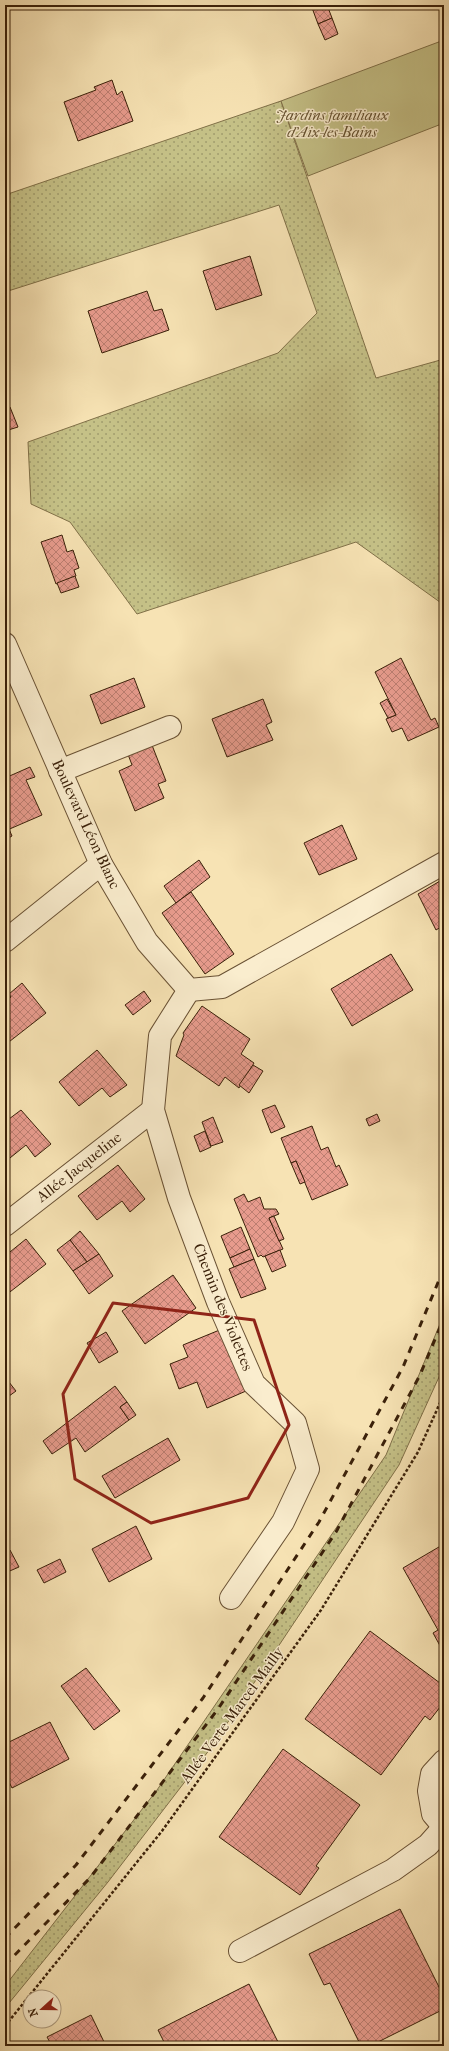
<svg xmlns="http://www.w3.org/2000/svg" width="449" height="2051" font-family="'IM FELL French Canon',serif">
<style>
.grass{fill:url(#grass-dots);stroke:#807048}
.green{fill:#c5c187;stroke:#807048}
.building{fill:url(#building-cross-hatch);stroke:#3a2009}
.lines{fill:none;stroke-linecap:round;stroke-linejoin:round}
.minor-casing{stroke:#695134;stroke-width:24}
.path{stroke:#3a2009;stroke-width:2.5;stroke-dasharray:3 2;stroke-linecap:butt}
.minor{stroke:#faedce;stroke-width:22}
.rail{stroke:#3a2009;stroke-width:3;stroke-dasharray:7 7;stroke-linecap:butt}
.marked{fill:none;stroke:#8f2418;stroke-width:3;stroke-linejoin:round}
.labels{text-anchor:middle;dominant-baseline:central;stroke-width:3;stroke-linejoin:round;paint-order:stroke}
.park-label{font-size:15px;font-style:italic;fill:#64502f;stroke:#faedce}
.street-label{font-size:15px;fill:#3a2009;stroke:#faedce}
</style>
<defs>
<pattern id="grass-dots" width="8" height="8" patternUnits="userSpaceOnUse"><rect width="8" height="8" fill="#c5c187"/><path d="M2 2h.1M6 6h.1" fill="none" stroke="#a19c6d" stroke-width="1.8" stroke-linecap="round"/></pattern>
<pattern id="building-cross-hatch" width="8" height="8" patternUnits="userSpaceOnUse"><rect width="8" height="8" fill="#e79b8d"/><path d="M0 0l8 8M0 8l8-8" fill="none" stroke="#bc7e71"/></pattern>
</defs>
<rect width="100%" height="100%" fill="#f7e3b4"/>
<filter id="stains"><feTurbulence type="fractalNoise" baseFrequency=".005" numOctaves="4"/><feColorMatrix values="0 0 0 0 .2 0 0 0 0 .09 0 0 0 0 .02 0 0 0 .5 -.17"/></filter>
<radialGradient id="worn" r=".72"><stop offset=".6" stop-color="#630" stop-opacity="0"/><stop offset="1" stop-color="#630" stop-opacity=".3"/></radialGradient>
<g class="grass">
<polygon points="281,101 376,378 444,359 444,605 356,542 137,614 70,522 31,504 28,442 278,353 317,313 279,205 5,292 5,195"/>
<polygon points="444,1314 444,1366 399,1465 210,1749 108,1882 5,2008 5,1986 157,1790 386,1455"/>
</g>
<polygon class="green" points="444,40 444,123 308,176 281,101"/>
<g class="building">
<polygon points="311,5 327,5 332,18 318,24"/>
<polygon points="332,18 338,34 325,40 318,24"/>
<polygon points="112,80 117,95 122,91 133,121 78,141 64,102 96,90 94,87"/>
<polygon points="250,256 262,295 216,310 203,271"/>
<polygon points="147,291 154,311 162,309 169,330 102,353 88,311"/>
<polygon points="10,407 18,427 5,431 5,408"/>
<polygon points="62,535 67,552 73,550 79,568 74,570 76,576 56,584 41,542"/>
<polygon points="75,576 79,587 61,593 57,583"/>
<polygon points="401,658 431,720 435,718 439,727 408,741 402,728 392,732 386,719 396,715 375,672"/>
<polygon points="134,678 145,707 101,724 90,695"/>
<polygon points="263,699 272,722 266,725 273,740 227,757 212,719"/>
<polygon points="387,699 396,715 388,718 380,703"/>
<polygon points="150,740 166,781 158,784 164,798 135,811 119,771 132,765 126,749"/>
<polygon points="30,767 35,777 26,780 42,815 5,831 5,778"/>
<polygon points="342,825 357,859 319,875 304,843"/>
<polygon points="9,829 12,836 5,840 5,831"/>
<polygon points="199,860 210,877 176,903 164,886"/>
<polygon points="440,881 444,889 444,925 436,930 418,894"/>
<polygon points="191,892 234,954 205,974 162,913"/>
<polygon points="391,954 413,990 352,1026 331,989"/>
<polygon points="22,983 46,1013 5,1045 5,1002 11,997 9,994"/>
<polygon points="144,991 151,1001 133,1015 125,1005"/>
<polygon points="202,1006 250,1039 241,1054 254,1063 239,1088 225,1077 219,1086 176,1056 184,1035 183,1033"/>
<polygon points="97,1050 127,1085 110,1097 102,1088 79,1106 59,1082"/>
<polygon points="253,1065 263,1071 249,1093 239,1085"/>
<polygon points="275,1105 285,1127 271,1133 262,1110"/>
<polygon points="21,1110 51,1144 35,1157 26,1145 5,1162 5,1122"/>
<polygon points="377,1114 380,1121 369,1126 366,1119"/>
<polygon points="213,1117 223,1142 211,1146 202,1122"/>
<polygon points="312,1126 321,1150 328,1147 336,1167 339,1165 348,1185 312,1200 296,1161 291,1163 281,1138"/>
<polygon points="205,1131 211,1147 200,1152 194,1136"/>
<polygon points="296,1161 305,1182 300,1184 291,1163"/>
<polygon points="118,1165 145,1199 130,1212 122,1201 97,1220 78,1196"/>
<polygon points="244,1194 248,1202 260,1197 264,1209 276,1209 279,1214 269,1218 283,1249 263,1257 261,1255 258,1257 234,1199"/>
<polygon points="274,1216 284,1239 279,1241 269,1218"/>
<polygon points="241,1227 250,1249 230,1258 221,1236"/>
<polygon points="80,1231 99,1254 87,1262 70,1240"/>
<polygon points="26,1239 46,1264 6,1295 5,1256"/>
<polygon points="70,1240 87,1262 73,1271 57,1250"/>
<polygon points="250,1249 254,1259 234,1267 230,1258"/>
<polygon points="280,1250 286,1266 272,1272 265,1256"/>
<polygon points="99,1254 113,1276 89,1294 73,1271"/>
<polygon points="254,1259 266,1289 241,1298 229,1269"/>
<polygon points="173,1275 196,1308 145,1344 122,1311"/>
<polygon points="222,1329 246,1391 207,1408 197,1382 179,1389 170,1364 188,1357 183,1345"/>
<polygon points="106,1332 118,1352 99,1363 87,1343"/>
<polygon points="5,1377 16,1391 5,1399"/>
<polygon points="115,1386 127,1402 120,1407 129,1420 85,1452 76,1438 52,1454 43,1441"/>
<polygon points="127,1402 136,1415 129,1420 120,1407"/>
<polygon points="168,1438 180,1460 115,1498 102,1476"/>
<polygon points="136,1526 152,1559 109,1582 92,1549"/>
<polygon points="444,1544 444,1653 433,1633 438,1630 403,1568"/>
<polygon points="10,1550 19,1567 5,1573 5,1553"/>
<polygon points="60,1559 66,1572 44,1583 37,1570"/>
<polygon points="370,1631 444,1686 444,1702 430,1720 425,1716 381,1775 305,1719"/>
<polygon points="86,1668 120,1711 94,1730 61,1686"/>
<polygon points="50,1722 69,1759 12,1788 5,1774 5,1744"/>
<polygon points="283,1749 360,1805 316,1866 319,1868 300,1895 219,1837"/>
<polygon points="400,1909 444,1997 444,2009 370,2046 361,2046 330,1983 324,1985 309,1954"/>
<polygon points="249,1984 280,2046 166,2046 158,2030"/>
<polygon points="91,2015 106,2046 52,2046 47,2037"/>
</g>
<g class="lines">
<defs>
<g id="minor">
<polyline points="5,644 101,864 147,942 189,990 222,987 444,863"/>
<polyline points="60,771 170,727"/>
<polyline points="5,941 101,864"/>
<polyline points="189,990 160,1036 153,1110 179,1198 218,1302 254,1384 295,1423 308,1469 283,1522 231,1598"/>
<polyline points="5,1225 153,1110"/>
<polyline points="444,1761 432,1774 429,1791 433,1814 444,1827"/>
<polyline points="240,1951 393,1870 428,1845 444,1827"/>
</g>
</defs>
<use href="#minor" class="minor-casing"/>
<polyline class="path" points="5,2026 162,1831 321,1610 418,1452 444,1394"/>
<use href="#minor" class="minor"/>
<g class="rail">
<polyline points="5,1938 76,1865 203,1698 319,1522 403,1367 444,1268"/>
<polyline points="5,1965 90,1878 218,1709 336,1532 420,1375 444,1318"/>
</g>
</g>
<path class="marked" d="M113,1303L254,1320L289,1425L248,1498L151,1523L75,1479L63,1394Z"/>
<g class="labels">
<g class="park-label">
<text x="332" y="115">Jardins familiaux<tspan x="332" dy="17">d'Aix-les-Bains</tspan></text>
</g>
<g class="street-label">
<text transform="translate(86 824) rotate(65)">Boulevard Léon Blanc</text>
<text transform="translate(79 1167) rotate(-38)">Allée Jacqueline</text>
<text transform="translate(223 1307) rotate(68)">Chemin des Violettes</text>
<text transform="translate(232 1715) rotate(-54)">Allée Verte Marcel Mailly</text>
</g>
</g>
<rect width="449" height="2051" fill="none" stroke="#f7e3b4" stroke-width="20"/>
<rect x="6" y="6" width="437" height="2039" fill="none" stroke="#3a2009" stroke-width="2"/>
<rect x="10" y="10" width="429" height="2031" fill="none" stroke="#3a2009"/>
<g transform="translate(42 2009) rotate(249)"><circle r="19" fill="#faedce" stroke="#ad9b7f"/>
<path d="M0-3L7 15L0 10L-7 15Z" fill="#8f2418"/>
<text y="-6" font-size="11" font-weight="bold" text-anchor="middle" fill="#3a2009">N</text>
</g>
<rect width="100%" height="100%" filter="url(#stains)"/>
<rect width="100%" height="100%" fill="url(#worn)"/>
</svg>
